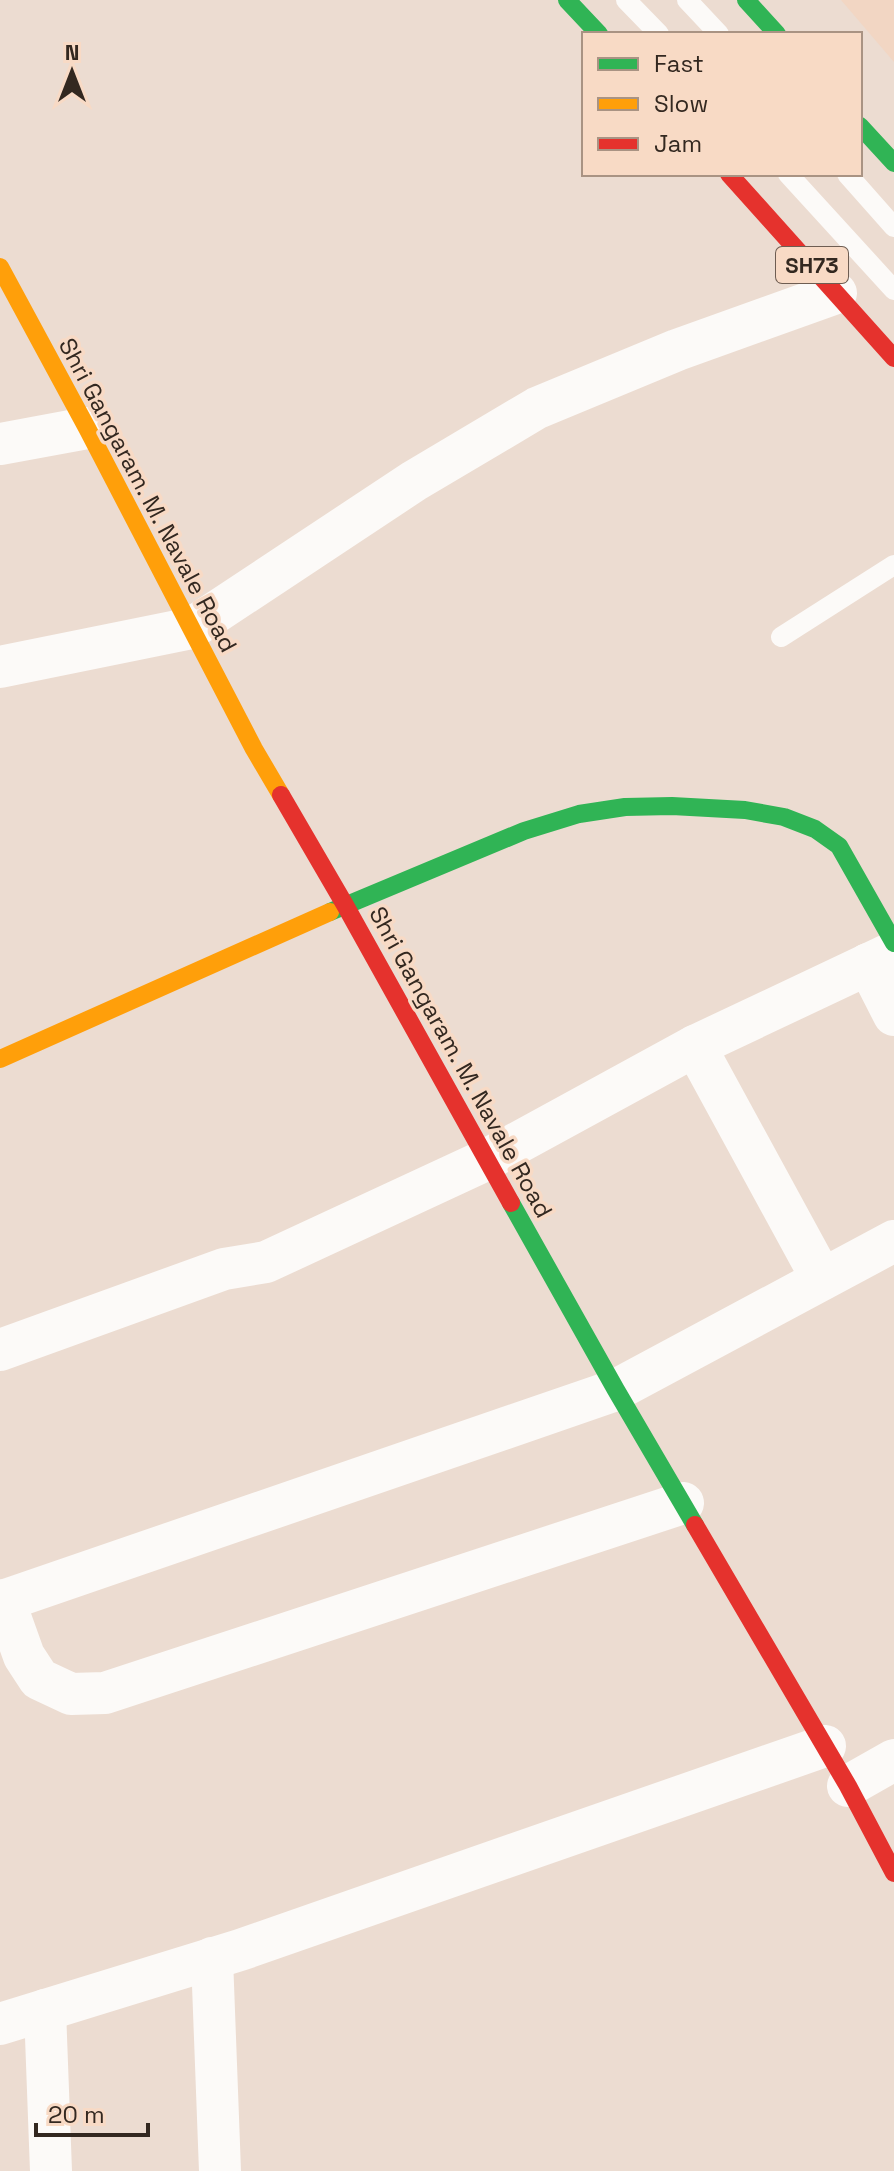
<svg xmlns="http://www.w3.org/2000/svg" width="894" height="2171" font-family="'Space Grotesk',sans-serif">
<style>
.built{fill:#f2d6c3}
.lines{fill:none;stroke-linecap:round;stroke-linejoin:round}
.lane{stroke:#fcfaf8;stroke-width:20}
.street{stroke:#fcfaf8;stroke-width:42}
.fast{stroke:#30b455;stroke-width:18}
.slow{stroke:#ff9f0a;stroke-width:18}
.jam{stroke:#e5322d;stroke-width:18}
.labels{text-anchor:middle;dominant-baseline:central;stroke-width:7;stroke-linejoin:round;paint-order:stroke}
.shield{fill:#f8dac5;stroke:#6e5d52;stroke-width:2}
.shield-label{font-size:22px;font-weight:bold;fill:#332820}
.street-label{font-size:24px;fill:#332820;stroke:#f8dac5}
</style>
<rect width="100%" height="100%" fill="#ecdcd1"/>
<polygon class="built" points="841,0 894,0 894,62"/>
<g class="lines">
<g class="lane">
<polyline points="626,0 659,34"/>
<polyline points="687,0 719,34"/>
<polyline points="788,174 894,290"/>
<polyline points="847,174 894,227"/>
<polyline points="781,637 894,565"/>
</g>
<g class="street">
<polyline points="0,444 87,428"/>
<polyline points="0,667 192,628 414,481 537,408 677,350 836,293"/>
<polyline points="868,964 894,1015"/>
<polyline points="695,1046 822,1279"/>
<polyline points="0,1350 224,1269 266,1262 488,1159 695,1046 894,952"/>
<polyline points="4,1600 24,1656 39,1679 71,1694 105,1693 683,1503"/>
<polyline points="0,1602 616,1390 894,1241"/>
<polyline points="848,1786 894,1760"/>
<polyline points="212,1958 220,2171"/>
<polyline points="45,2010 51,2171"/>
<polyline points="0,2024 240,1950 825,1746"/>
</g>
<g class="fast">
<polyline points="567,0 599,34"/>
<polyline points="746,0 777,34"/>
<polyline points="860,126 894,163"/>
<polyline points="330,912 524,831 579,814 625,807 672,806 745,810 784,817 815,829 839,846 894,943"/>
<polyline points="511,1203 616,1390 695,1525"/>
</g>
<g class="slow">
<polyline points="0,267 87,428 254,749 281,795"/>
<polyline points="0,1059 330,912"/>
</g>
<g class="jam">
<polyline points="729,174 894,358"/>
<polyline points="281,795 345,905 511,1203"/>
<polyline points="695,1525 848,1786 894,1873"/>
</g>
</g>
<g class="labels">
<rect class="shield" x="776" y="247" width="72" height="36" rx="6"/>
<g class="shield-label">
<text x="812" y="265">SH73</text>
</g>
<g class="street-label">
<text transform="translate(148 495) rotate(62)">Shri Gangaram. M. Navale Road</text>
<text transform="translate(461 1062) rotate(61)">Shri Gangaram. M. Navale Road</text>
</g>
</g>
<rect x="582" y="32" width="280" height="144" fill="#f8dac5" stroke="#a99383" stroke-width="2"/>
<rect x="598" y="58" width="40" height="12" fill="#30b455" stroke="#a99383" stroke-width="2"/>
<text x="654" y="72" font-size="24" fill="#332820">Fast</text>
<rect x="598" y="98" width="40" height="12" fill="#ff9f0a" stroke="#a99383" stroke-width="2"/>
<text x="654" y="112" font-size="24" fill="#332820">Slow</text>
<rect x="598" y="138" width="40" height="12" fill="#e5322d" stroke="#a99383" stroke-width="2"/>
<text x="654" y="152" font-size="24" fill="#332820">Jam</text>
<g transform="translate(72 72)" stroke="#f8dac5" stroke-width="6" paint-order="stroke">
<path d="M0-6L14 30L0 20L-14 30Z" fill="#332820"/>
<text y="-12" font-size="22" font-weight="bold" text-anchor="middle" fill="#332820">N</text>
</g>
<path d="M36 2123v12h112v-12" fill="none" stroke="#332820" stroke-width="4"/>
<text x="48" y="2123" font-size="24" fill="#332820" stroke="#f8dac5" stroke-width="6" paint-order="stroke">20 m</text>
</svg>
